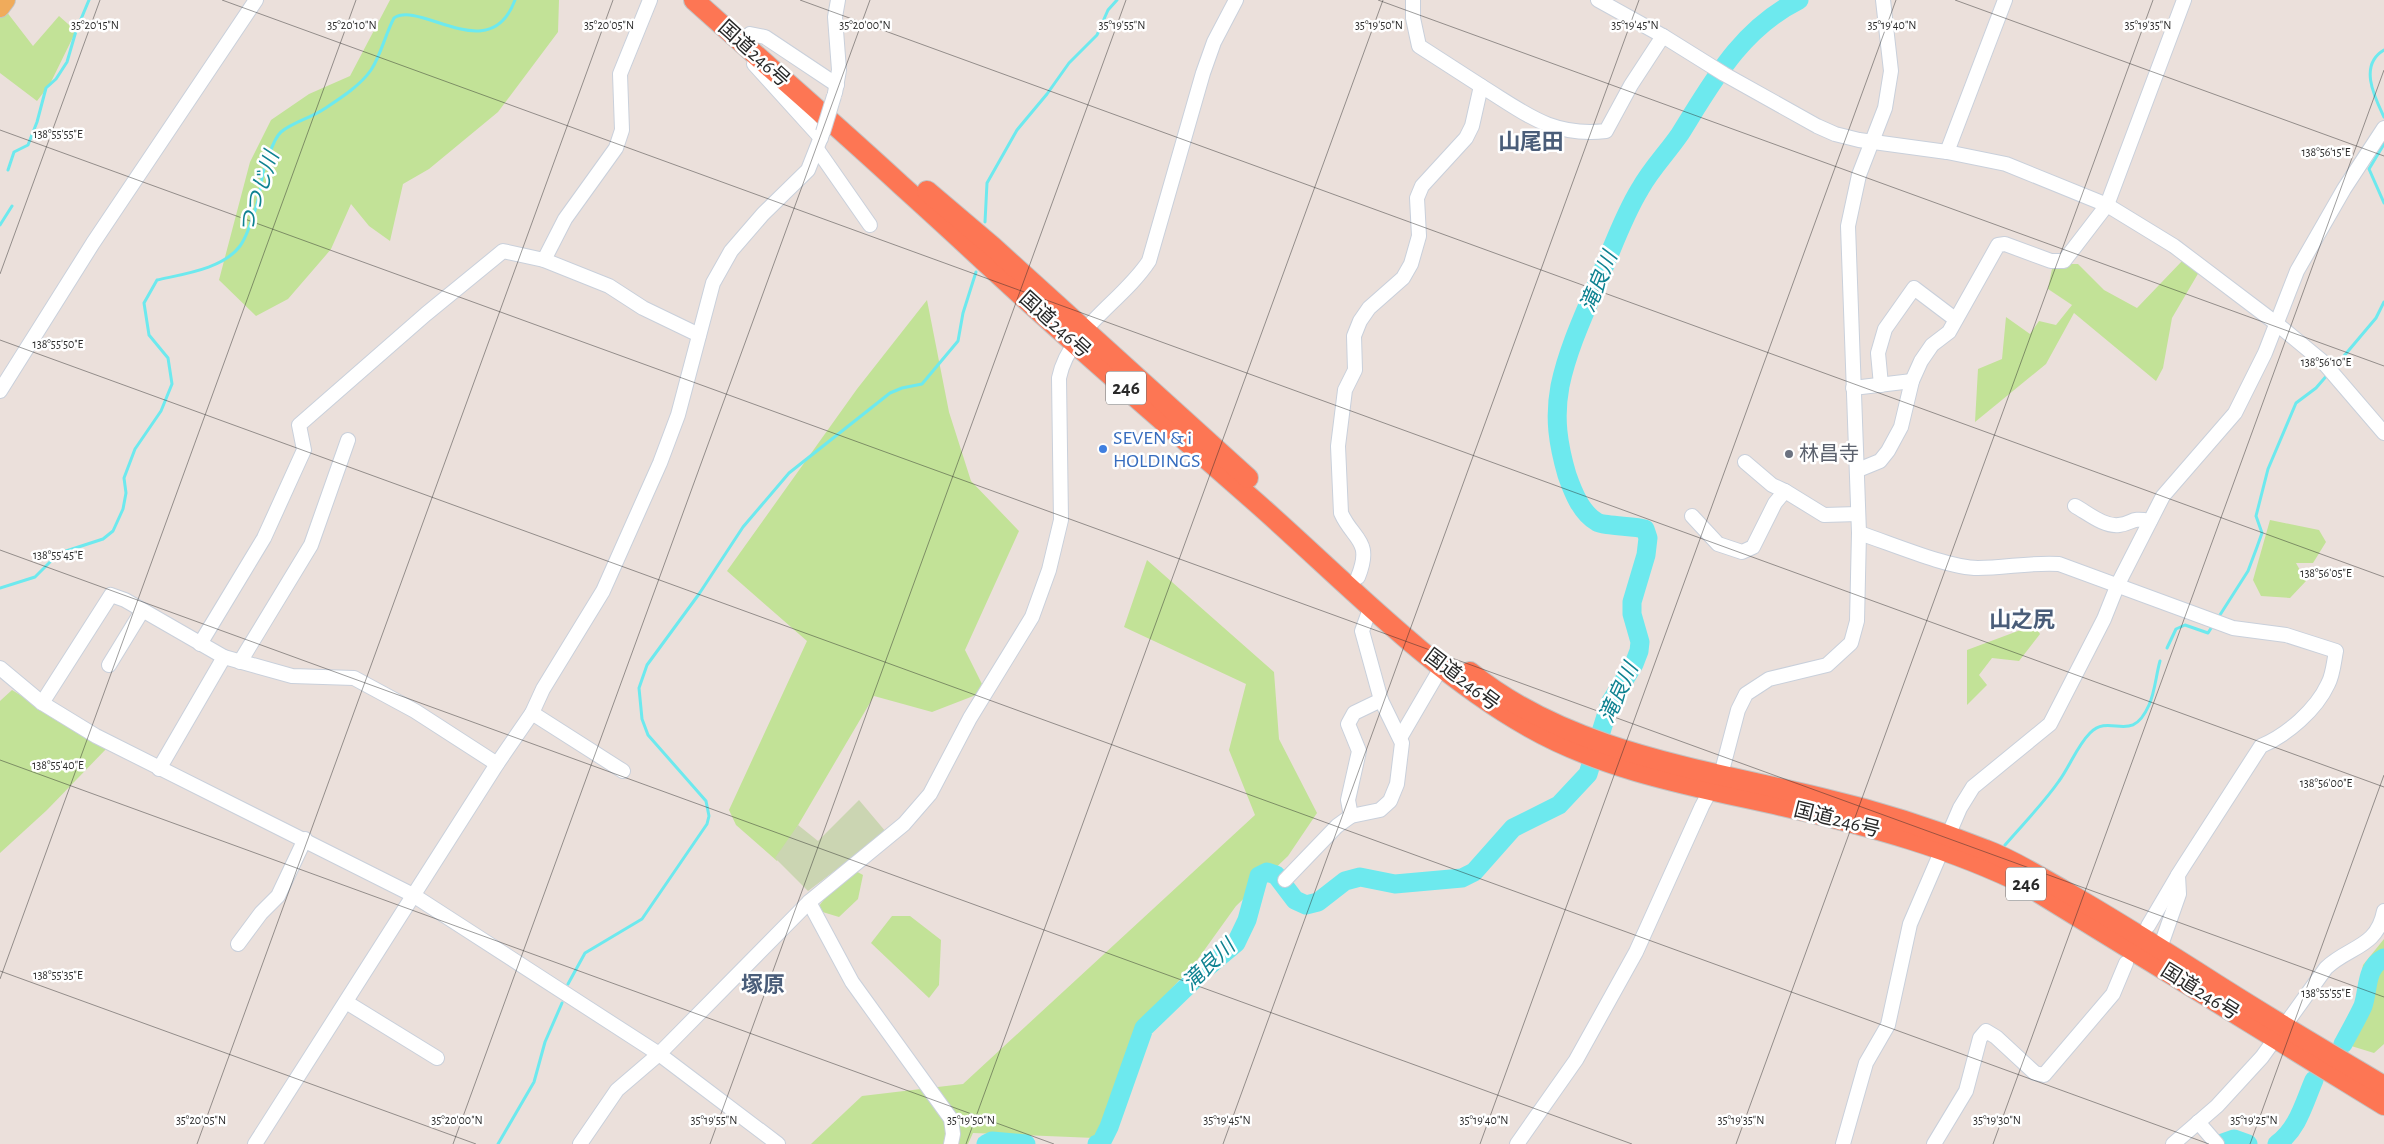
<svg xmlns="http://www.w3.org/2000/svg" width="2384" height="1144" font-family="'Alegreya Sans','Noto Sans JP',sans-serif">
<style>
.green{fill:#c2e297}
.cemetery{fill:#cbd5b2}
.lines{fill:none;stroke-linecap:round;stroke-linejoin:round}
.stream{stroke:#6de9ee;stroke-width:3}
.river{stroke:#6de9ee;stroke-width:19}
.minor-casing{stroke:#c9d0db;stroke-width:16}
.major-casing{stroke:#c3c3c3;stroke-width:20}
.highway-casing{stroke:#c3c3c3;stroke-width:22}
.minor{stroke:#fff;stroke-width:14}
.major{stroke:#f0ab5b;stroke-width:18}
.highway{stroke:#fd7654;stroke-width:20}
.minor-bridge-casing{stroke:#c9d0db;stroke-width:16;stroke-linecap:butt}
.minor-bridge{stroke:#fff;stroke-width:14}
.ticks{fill:none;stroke:#292929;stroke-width:1;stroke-opacity:0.45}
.shop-dot{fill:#3f7fe0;stroke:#fff;stroke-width:2}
.worship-dot{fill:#6b7280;stroke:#fff;stroke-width:2}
.labels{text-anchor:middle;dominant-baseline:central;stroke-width:5;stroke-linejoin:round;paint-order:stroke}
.shield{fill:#fff;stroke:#696969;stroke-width:1}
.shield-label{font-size:19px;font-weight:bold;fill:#292929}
.street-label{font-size:20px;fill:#292929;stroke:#fff}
.shop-label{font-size:20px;fill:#366cbe;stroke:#fff;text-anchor:start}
.worship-label{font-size:20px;fill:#5b616d;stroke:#fff;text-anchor:start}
.water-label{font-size:21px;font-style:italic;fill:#0e8291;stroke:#fff}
.quarter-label{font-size:22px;font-weight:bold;fill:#4a5d79;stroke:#fff}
.ticks-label{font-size:12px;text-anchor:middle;fill:#292929;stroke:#fff;stroke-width:5;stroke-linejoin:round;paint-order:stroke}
</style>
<rect width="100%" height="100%" fill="#ebe0db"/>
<g class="green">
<polygon points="390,0 559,0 558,32 498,112 429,169 403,184 390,241 369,226 351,204 331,249 326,255 288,299 256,316 219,280 250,162 271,120 309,94 350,76"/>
<polygon points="6,11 33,46 59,16 76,31 50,84 37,101 0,73 0,18"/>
<polygon points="2183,260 2199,272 2172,318 2163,368 2156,381 2074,313 2046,364 1975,422 1978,369 2002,359 2006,317 2030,334 2039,321 2056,325 2072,305 2048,289 2053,264 2078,264 2104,290 2137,308"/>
<polygon points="927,300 949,412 971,481 1019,531 965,650 982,684 976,695 932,712 874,696 777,861 736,825 729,810 807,641 727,571 857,389"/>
<polygon points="2270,520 2319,530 2326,542 2313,563 2296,563 2306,581 2290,598 2261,596 2253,580"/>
<polygon points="1147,560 1274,672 1279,739 1317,813 1288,856 1236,906 1195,963 1140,1023 1095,1138 973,1133 968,1144 811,1144 862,1096 963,1084 1255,815 1229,750 1246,684 1124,627"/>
<polygon points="2034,625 2040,634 2019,661 1992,658 1979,675 1987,685 1967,705 1967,650"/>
<polygon points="12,690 107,748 47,810 0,853 0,701"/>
<polygon points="852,869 863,875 858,899 839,917 816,910 837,882"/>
<polygon points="892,916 910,916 941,940 939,985 929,998 871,943"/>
<polygon points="2384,939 2384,1044 2374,1053 2348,1045 2363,965"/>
</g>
<polygon class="cemetery" points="859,800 886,832 808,891 775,858 798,825 818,841"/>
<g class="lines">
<g class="stream">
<path d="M2384,50C2358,65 2375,98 2384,117"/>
<polyline points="2384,144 2369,169 2384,203"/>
<polyline points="8,170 14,152 28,145 37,122 46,88 56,79 67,62 76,31 89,0"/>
<polyline points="985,222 987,183 1017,130 1047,94 1069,63 1097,35 1108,10 1117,0"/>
<polyline points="0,225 12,206"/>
<polyline points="2333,369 2376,318 2384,302"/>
<path d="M0,588L35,577L54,558L66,551L103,539L113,531L123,509L126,493L124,478L135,449L161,411L172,384L168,358L149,335L144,303L157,280C183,274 223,269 240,246C246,238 254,214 257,204C261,190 261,176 266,163C270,154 273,139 281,132C293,122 311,118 324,109C339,99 360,86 371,70C381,55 385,35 394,18C421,0 490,68 515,0"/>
<polyline points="2218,618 2248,571 2257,547 2262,533 2256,516 2268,469 2296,403 2316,388 2329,373"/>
<polyline points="2167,648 2176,629 2185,625 2208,633 2213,625"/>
<path d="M2005,845C2023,824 2043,804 2059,781C2070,766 2077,746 2090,733C2111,712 2131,746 2149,705C2155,692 2156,675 2160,661"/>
<polyline points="568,984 585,953 642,919 707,824 709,816 706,801 648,735 642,719 639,688 647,665 699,594 743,527 789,473 890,393 902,388 922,384 958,341 963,313 976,272"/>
<polyline points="498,1144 534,1082 545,1042 562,1003"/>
</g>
<g class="river">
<path d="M2343,1044C2350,1031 2357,1019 2363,1006C2369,988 2365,968 2384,958"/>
<polyline points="986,1144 992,1141 1026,1144"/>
<path d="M1097,1144L1101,1143L1109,1127L1144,1028L1205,969L1236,943L1247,920L1259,876L1267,872L1276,875L1295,900L1306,905L1318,902L1345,881L1360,877L1395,884L1462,878L1474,872L1513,828L1559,805L1588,774L1610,703L1634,664L1639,651L1640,642L1632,614V602L1646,555L1648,538L1645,529C1635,526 1603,526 1597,522C1581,513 1573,492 1567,475C1558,444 1554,418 1560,386C1568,347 1587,308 1602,272C1614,244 1624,215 1640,189C1651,169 1667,153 1680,134C1713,81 1741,29 1799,0"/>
<polyline points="2220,1144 2234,1139 2248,1144"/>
<path d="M2277,1144C2298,1129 2304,1103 2314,1080"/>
</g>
<defs>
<g id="minor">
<polyline points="1598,0 1663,36 1724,74 1817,126 1835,134 1859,140 1947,152 2006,164 2107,205 2174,246 2277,324 2323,362 2384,433"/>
<polyline points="750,34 765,37 837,85"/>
<polyline points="754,64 821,138"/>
<path d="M1481,86C1525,113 1551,137 1606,131L1631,85L1663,36"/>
<polyline points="835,93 839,70 835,17 838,0"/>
<polyline points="817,149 870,225"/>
<polyline points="1947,152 2005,0"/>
<polyline points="544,260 565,219 616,148 622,130 620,74 650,0"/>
<polyline points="1881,385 1878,353 1885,329 1914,288 1955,319"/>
<polyline points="1853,388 1912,381"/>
<polyline points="0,391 93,243 256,0"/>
<polyline points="1745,462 1772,485 1785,491"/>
<polyline points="1858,470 1880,461 1888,451 1901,427 1912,381 1921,361 1932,345 1949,332 1998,245 2005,244 2051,261 2064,261 2107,205 2184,0"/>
<path d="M2075,506C2088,513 2104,527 2119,525C2134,523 2130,517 2150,521"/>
<polyline points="1692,516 1718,544 1742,552 1753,547 1775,503 1785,491 1824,515 1858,514"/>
<path d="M1859,533C1890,543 1948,568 1978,568C2005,568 2032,562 2059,564L2233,628L2286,635L2336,651C2334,661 2333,675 2328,684C2316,710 2287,735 2261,746L2183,867L2178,875L2179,894L2160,948"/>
<path d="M1358,577C1373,540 1353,540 1341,513L1338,446L1345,390L1355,370L1354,336L1360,321L1369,308L1403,278L1411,264L1419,236L1417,198L1422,186L1466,138L1472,126L1481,86L1419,46L1413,18V0"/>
<polyline points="200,644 264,538 304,450 299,425 426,314 503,251 544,260 609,286 643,308 699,335"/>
<polyline points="240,662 311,545 348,440"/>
<polyline points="109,665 142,611"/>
<polyline points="0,668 42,703 96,736 413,895 659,1054 778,1144"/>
<polyline points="42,703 111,595 125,600 224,657 292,676 354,678 415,711 497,764"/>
<polyline points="532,713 623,771"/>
<polyline points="1400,738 1442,666"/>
<polyline points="159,769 224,657"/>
<polyline points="1351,816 1348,800 1359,751 1348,724 1354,713 1381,700"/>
<polyline points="1285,880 1337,826 1351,816 1380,810 1390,801 1397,784 1402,743 1381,700 1362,631 1371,606"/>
<polyline points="809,902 852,982 951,1119 953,1134 951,1144"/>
<polyline points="2148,926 2178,875"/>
<polyline points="238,944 261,913 278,896 305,839"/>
<polyline points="346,1002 437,1058"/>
<polyline points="2198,1122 2217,1144"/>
<polyline points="255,1144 497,764 532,713 543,689 603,591 660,463 678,415 713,283 731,251 763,214 808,170 823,132"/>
<path d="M580,1144L617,1090L659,1054L809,902L904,824L930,794L970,718L1032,617L1049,570L1061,520L1059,378C1069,329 1123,301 1149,261L1203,73L1214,42L1236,0"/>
<polyline points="1517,1144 1576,1060 1636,952 1702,806 1723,767 1738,710 1746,694 1769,679 1827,665 1851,643 1857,621 1859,533 1848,226 1859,175 1885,108 1891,71 1883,0"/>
<polyline points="1843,1144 1866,1063 1888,1025 1910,924 1960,808 1973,787 2050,724 2104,619 2118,584 2163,496 2235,413 2265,353 2297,271 2344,189 2384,128"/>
<polyline points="1934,1144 1966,1091 1980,1038 1986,1031 1996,1037 2035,1073 2044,1075 2113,994 2126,963"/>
<path d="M2173,1144L2217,1106L2262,1057L2326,968C2349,946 2377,948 2384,911"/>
</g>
<polyline id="major" points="0,8 6,0"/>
<g id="highway">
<path d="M694,0C763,62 834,123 902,186C959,237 1014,290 1072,341C1131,394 1191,445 1251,498C1338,574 1429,671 1529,727C1608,772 1699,787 1787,807C1870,826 1952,848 2028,886L2384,1105"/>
<polyline points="927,191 993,247 1248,478"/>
<path d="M1470,672C1568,752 1702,769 1821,798C1877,811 1933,829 1986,850C2013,860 2038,876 2063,890C2108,916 2153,944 2197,972C2259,1012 2321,1049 2384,1086"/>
</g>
</defs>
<use href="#minor" class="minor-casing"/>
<use href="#major" class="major-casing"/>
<use href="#highway" class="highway-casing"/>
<use href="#minor" class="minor"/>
<use href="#major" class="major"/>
<use href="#highway" class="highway"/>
<defs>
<polyline id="minor-bridge" points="823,132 834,96"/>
</defs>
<use href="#minor-bridge" class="minor-bridge-casing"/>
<use href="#minor-bridge" class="minor-bridge"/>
</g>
<path class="ticks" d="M222,0L2384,787M800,0L2384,577M1378,0L2384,366M1955,0L2384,156M0,130L2384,997M0,274L100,0M0,340L2209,1144M0,550L1632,1144M0,760L1054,1144M0,971L476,1144M0,979L356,0M197,1144L613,0M453,1144L870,0M710,1144L1126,0M966,1144L1383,0M1223,1144L1639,0M1480,1144L1896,0M1736,1144L2153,0M1993,1144L2384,70M2250,1144L2384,775"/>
<circle class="shop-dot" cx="1103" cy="449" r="5"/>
<circle class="worship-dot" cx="1789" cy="454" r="5"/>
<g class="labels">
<g class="shield">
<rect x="1106" y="371.5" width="40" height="33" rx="4"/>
<rect x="2006" y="867.5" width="40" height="33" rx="4"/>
</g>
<g class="shield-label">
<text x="1126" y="388">246</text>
<text x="2026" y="884">246</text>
</g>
<g class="street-label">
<text transform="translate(754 54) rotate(42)">国道246号</text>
<text transform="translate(1055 325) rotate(42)">国道246号</text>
<text transform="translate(1462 680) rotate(37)">国道246号</text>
<text transform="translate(1837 820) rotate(14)">国道246号</text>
<text transform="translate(2200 992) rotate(32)">国道246号</text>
</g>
<g class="shop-label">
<text x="1113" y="438">SEVEN &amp; i<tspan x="1113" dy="23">HOLDINGS</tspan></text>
</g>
<g class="worship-label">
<text x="1799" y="454">林昌寺</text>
</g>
<g class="water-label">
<text transform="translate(259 192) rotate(-71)">つつじ川</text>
<text transform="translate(1599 282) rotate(-67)">滝良川</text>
<text transform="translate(1619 693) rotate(-65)">滝良川</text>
<text transform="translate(1209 965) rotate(-44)">滝良川</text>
</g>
<g class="quarter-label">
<text x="1531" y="142">山尾田</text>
<text x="2022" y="620">山之尻</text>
<text x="763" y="985">塚原</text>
</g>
</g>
<g class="ticks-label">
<text x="95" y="29">35°20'15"N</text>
<text x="352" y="29">35°20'10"N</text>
<text x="609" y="29">35°20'05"N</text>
<text x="865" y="29">35°20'00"N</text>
<text x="1122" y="29">35°19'55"N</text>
<text x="1379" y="29">35°19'50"N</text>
<text x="1635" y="29">35°19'45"N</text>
<text x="1892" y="29">35°19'40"N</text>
<text x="2148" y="29">35°19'35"N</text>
<text x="58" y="138">138°55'55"E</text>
<text x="2326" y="156">138°56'15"E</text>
<text x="58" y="348">138°55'50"E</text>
<text x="2326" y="366">138°56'10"E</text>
<text x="58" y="559">138°55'45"E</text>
<text x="2326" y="577">138°56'05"E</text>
<text x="58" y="769">138°55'40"E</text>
<text x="2326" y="787">138°56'00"E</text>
<text x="58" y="979">138°55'35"E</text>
<text x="2326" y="997">138°55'55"E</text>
<text x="201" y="1124">35°20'05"N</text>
<text x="457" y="1124">35°20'00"N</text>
<text x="714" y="1124">35°19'55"N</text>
<text x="971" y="1124">35°19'50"N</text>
<text x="1227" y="1124">35°19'45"N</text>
<text x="1484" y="1124">35°19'40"N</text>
<text x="1741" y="1124">35°19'35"N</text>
<text x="1997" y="1124">35°19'30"N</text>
<text x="2254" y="1124">35°19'25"N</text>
</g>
</svg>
